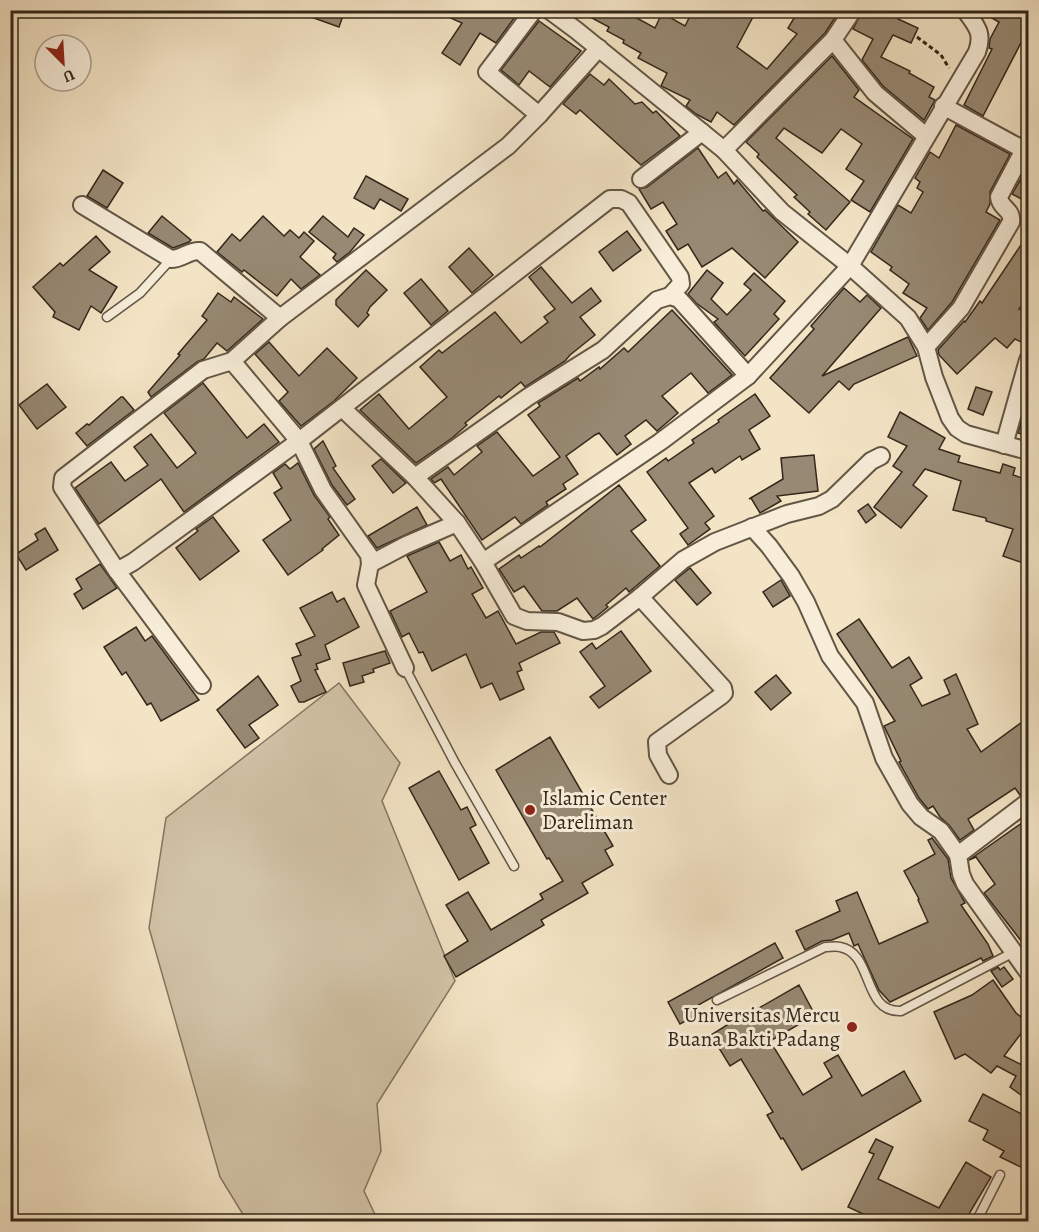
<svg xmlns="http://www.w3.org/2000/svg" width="1039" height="1232" font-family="Alegreya,serif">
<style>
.green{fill:#d2c4a8;stroke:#827661;stroke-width:1.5}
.building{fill:#978973;stroke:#33271a;stroke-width:1.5}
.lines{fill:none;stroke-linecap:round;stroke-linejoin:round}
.lane-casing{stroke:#635645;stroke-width:11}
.street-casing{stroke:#635645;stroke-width:20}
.path{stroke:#33271a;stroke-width:3;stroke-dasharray:4.5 3;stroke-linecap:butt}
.lane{stroke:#f7edd9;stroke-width:8}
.street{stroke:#f7edd9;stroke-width:16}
.poi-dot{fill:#8f2418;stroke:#f7edd9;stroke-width:2}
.labels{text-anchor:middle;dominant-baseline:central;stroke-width:6;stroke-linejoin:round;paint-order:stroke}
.poi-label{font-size:21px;fill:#33271a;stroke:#f7edd9;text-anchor:start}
</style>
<rect width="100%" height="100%" fill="#f3e4c5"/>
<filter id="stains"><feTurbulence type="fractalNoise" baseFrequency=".00333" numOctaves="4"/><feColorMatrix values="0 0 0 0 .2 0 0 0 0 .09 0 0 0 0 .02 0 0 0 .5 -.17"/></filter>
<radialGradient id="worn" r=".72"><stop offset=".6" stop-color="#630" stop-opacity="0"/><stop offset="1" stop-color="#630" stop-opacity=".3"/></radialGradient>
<polygon class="green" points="339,683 400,763 382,801 455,981 377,1104 381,1151 364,1191 378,1221 247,1221 220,1177 149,928 166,818"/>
<g class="building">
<polygon points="297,10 345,10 339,27 297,12"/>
<polygon points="433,10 520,10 496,43 480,33 460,65 442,53 462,23"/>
<polygon points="577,10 622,10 655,28 662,13 685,26 693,10 745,10 754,15 737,47 767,69 797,34 788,28 799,10 840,10 825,33 734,125 717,112 711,122 696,114 686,106 690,100 661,86 667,73 638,58 641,53 623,43 624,40 607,31 609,27"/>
<polygon points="863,10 902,10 898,19 918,28 911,43 893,35 881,57 910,71 909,73 934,87 929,97 935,100 924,120 883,86 862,60 873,39 853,29"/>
<polygon points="978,10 1029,10 1029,37 1025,35 983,116 964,105 992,49 989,48 990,39 999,22"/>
<polygon points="539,21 581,51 550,87 529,71 519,85 501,70"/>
<polygon points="832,56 859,90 854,97 913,139 870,212 851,200 864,181 846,169 862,144 841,129 822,153 784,128 776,138 850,202 826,230 808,214 810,212 794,197 797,195 757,157 759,154 746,142"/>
<polygon points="590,74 604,85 609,79 635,104 642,102 653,113 656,111 680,136 641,165 580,110 576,114 563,104"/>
<polygon points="956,125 1010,154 990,192 990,204 986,212 1000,220 952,302 928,330 920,318 927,308 903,293 909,284 890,270 892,267 871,252 898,205 911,213 923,192 917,188 920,182 915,178 930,152 939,158"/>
<polygon points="698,148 718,178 726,172 734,184 737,180 763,211 765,210 798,242 765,278 732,248 702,267 688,244 678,250 666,231 677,224 663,202 651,209 639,189 647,187"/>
<polygon points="103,170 123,183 107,208 87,196"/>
<polygon points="366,176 408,199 401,211 380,199 374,209 354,198"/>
<polygon points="1022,177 1029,180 1029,203 1012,194"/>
<polygon points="162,216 191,240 189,242 173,248 148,233"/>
<polygon points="263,216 284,236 290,230 299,238 304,232 314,241 300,257 320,275 301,289 291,279 277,296 244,270 242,272 217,252 232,234 240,241"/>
<polygon points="323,216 348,237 354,228 364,235 350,252 337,262 333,258 336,254 309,232"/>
<polygon points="627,231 641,250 613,271 599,252"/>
<polygon points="1029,233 1029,296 1019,309 1029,314 1029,346 1015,339 1007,348 995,338 957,374 939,355 938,350 964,321 965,322 980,301 982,303"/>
<polygon points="96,236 110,252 89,270 117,287 101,313 91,306 79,330 53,317 55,312 33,287 60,263 63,266"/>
<polygon points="469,248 493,275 472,293 449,267"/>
<polygon points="541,267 572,303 591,288 601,301 580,317 595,335 570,355 565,361 525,387 521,382 501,398 499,396 465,423 467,425 452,438 416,463 360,410 379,394 409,429 447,397 420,367 439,350 442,353 495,312 521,343 548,322 544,317 555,309 529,277"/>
<polygon points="366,270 387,290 370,307 367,313 369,315 358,327 336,305 336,300"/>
<polygon points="707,270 723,283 711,299 727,315 751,290 744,284 754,273 785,301 774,314 779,319 745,356 714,322 718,319 696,303 688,294"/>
<polygon points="421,279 448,311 431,325 404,293"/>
<polygon points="844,288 860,302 867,295 881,308 822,376 908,337 917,356 854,384 849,390 839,381 809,413 770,378 814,329 811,326"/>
<polygon points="218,293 231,302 234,297 263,319 227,351 217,343 204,359 197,362 151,397 148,392 180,355 178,354 207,320 202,316"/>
<polygon points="672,310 732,375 708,393 691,373 662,396 678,413 657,431 646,420 625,436 631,444 617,455 599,433 595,435 566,456 578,474 563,484 566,489 546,502 548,505 521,524 515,517 482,540 441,479 434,483 431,479 448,467 454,475 482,452 477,446 497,432 533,476 560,457 528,415 540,406 538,403 578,378 580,381 599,367 600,369 624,348 628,352"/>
<polygon points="269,342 299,376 327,348 357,378 334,401 301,426 279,401 288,392 255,354"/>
<polygon points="203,383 247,438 264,424 279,442 184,512 161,479 99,524 75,488 111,462 125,481 148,465 134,447 151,434 177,468 196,453 164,413"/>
<polygon points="47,384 66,407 37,429 19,405"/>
<polygon points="976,387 992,392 983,415 968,409"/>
<polygon points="755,394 770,416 749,430 760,449 742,460 740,456 715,473 712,468 689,483 714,516 705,523 710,529 688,545 680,534 688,528 647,472 666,458 668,461 694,443 692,440 719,422 718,420"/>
<polygon points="121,397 123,397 134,410 87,446 76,433 87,424 89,425"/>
<polygon points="1029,397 1029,436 1018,433"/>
<polygon points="900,412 945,438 939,449 960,456 958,462 1000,473 1003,464 1015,468 1013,475 1029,480 1029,565 1003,556 1013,529 986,521 986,518 953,510 961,481 925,469 913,485 927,496 901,528 874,507 902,472 893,466 907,446 888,437"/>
<polygon points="323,441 336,466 333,468 355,499 347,505 332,485 314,449"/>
<polygon points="814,455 818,491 777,496 781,501 760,513 751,498 749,499 783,479 781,458"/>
<polygon points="381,459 406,483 393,493 372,466"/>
<polygon points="298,463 314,495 330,517 328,519 339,535 322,549 323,550 288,575 263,540 291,520 274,493 282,488 273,473 285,464 290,469"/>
<polygon points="619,485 646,520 631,531 660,566 629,592 626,588 606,605 608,607 593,619 577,598 557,611 542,611 524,586 514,592 499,569 519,555 521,558 539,546 540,547"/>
<polygon points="868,504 876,515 866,523 858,511"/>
<polygon points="417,507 427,525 377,548 368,536"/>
<polygon points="213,517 239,551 200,580 176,548 198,531 196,529"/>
<polygon points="45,528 58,550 26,570 16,554 38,540 35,534"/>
<polygon points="439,542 450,561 461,555 468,569 471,567 483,588 472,594 486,618 498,611 516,644 541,632 554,632 560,643 519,663 522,670 517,672 524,689 500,700 492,683 481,688 466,654 432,671 423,652 419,653 409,633 402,637 390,611 427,592 407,556"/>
<polygon points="100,564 117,588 83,609 74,594 82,589 76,579"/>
<polygon points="690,568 711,593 697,605 675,580"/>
<polygon points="781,580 790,596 773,607 763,592"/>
<polygon points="332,592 337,602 344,598 359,627 325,645 330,659 316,664 318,669 315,670 326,692 304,702 299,702 291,686 301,681 292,658 301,655 296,644 315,636 300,608"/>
<polygon points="859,619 892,668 909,657 922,678 910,685 922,706 950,694 944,680 956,674 978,724 967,729 981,752 1029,717 1029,792 1020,795 1015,788 968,819 974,830 960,840 949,825 940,817 933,806 928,809 919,798 899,762 901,761 884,726 895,721 837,634"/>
<polygon points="136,627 145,641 152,636 199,700 161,721 151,703 147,705 126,672 122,675 104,647"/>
<polygon points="621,631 651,671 599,708 590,697 605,686 580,652 592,643 596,649"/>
<polygon points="385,651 390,663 373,669 374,672 362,676 364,682 350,686 343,663"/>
<polygon points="776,675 791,693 771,710 755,692"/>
<polygon points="258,676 278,705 249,725 259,738 245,748 217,710"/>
<polygon points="550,737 613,846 605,850 613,865 582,883 588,893 541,920 544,925 456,977 444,956 468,941 446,905 468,892 491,930 543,899 540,894 563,881 549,858 547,859 496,770"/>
<polygon points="439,771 461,810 467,807 476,825 470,828 489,863 459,880 409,788"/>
<polygon points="1029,818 1029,951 984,893 995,884 976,857 969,860"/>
<polygon points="932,838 948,859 951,878 965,903 961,905 988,944 993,956 983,961 981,958 890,1002 879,990 858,944 854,946 849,933 832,940 822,941 805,950 796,931 840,911 836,901 857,892 879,944 928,922 918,900 919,899 904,871 935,854 928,840"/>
<polygon points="775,943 783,958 691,1009 695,1016 680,1024 668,1002"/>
<polygon points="998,967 1000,970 1004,967 1013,979 1002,987 991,971"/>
<polygon points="993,980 1016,1013 1029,1023 1004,1056 1022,1065 1029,1052 1029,1101 1010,1087 1016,1076 997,1066 991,1073 965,1054 955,1059 934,1012 972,995"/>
<polygon points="799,985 815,1015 770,1041 803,1095 832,1077 824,1063 838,1055 862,1096 904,1071 921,1101 802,1170 783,1138 781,1139 767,1115 773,1112 741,1059 730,1066 711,1035 751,1010 752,1012"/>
<polygon points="983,1094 1029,1118 1029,1171 1000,1157 1004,1151 983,1140 988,1130 969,1121"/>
<polygon points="876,1139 893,1147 878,1179 939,1208 966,1162 991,1177 966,1219 959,1215 956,1221 878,1221 848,1207 874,1154 869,1152"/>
</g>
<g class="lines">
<defs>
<g id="lane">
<polyline points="107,317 140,293 171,259"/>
<polyline points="405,668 455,763 514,866"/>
<path d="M717,1000L825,947C830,947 836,946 840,947C874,953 862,1013 901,1011L1014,952"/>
<polyline points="976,1222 1000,1175"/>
</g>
<g id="street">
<polyline points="534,10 487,72 539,115"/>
<polyline points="549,10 576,30 724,150 782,212 850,266 908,318 926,347 934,377 950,418 957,428 966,434 1028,451"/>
<polyline points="833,40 875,93 926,136"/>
<polyline points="943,106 1024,150"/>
<polyline points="724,150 833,40 853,10"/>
<polyline points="641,179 702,132"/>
<path d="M82,205L171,259C182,259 189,250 200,251L280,318"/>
<path d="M926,347L961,308L1011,222C1013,209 1000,209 999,197L1028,142"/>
<polyline points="232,361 299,441 323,490 369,555 370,564 366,585 405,668"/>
<polyline points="342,408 415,477 457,523 483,562 514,616 527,621 558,622 583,631 594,630 602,626 640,597 683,560 715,542 787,514 819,506 832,499 871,461 881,456"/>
<polyline points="1004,445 1028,360"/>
<polyline points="415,477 528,397 603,350 657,300 670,296 679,299 748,376"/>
<polyline points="752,527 769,546 791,576 806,602 830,656 865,703 884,758 910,804 921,817 941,831 958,855"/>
<path d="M483,562L660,442L748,376L850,266L977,52C984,32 976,26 965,10"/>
<polyline points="370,564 406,545 457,523"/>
<polyline points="117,571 62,487 63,478 203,370 232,361 280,318 508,146 539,115 599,48"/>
<polyline points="640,597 723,688 724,693 721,696 657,742 658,755 669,775"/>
<polyline points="202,685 117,571 133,562 299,441 610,199 621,199 629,203 680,277 681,284 670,296"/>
<polyline points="1028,802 958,855 961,874 965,884 1028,972"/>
</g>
</defs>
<use href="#lane" class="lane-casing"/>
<use href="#street" class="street-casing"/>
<polyline class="path" points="917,37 941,55 949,68"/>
<use href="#lane" class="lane"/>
<use href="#street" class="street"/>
</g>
<g class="poi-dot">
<circle cx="530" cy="810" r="6"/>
<circle cx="852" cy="1027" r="6"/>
</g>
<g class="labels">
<g class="poi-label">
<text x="542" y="798">Islamic Center<tspan x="542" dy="24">Dareliman</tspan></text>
<text x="840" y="1015" text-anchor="end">Universitas Mercu<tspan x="840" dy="24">Buana Bakti Padang</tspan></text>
</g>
</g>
<rect width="1039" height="1232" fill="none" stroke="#f3e4c5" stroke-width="36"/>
<rect x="12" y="12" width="1015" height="1208" fill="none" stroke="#33271a" stroke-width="3"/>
<rect x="18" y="18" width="1003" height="1196" fill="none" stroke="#33271a" stroke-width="1.5"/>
<g transform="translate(63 63) rotate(156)"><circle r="28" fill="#f7edd9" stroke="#a99e8d" stroke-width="1.5"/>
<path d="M0-4.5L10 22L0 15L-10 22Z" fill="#8f2418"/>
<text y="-9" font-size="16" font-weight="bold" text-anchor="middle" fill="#33271a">U</text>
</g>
<rect width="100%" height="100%" filter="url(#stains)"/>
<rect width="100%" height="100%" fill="url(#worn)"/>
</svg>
